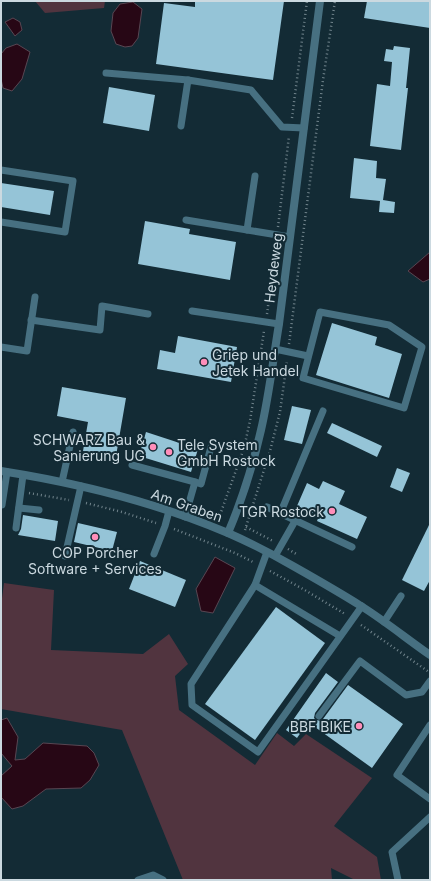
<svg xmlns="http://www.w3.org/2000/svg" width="431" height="881" font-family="Inter,sans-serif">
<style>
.green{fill:#51343f}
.water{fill:#270715;stroke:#584652}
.building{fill:#95c4d7}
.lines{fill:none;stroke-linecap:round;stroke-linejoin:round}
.path{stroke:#72858d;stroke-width:2.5;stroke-dasharray:1 3;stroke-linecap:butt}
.service{stroke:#477081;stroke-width:7}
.minor{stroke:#477081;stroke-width:8}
.poi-dot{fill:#ff8eba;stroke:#132b35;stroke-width:1.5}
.labels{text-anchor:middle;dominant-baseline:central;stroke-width:4;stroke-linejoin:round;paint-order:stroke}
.street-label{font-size:14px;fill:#cbd9e0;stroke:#132b35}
.poi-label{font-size:14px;fill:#cbd9e0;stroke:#132b35;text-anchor:end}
</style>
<rect width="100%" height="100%" fill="#132b35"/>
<g class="green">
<polygon points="35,1 105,1 104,8 45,13"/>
<polygon points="4,583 54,590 51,650 143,654 169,634 188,664 175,676 179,710 255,765 277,733 294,746 306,734 372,778 334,826 377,857 381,880 355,880 331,868 332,880 183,880 122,730 1,709 1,606"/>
</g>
<g class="water">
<polygon points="133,2 142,9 138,38 132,46 125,47 116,44 111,31 113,13 120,4"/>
<polygon points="13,18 20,22 22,30 15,36 5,22"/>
<polygon points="17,44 30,52 22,79 12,91 3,88 1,79 1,54 6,48"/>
<polygon points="430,252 430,279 423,282 408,271"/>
<polygon points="215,557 235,568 213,613 201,611 196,589"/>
<polygon points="7,718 18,737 15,760 25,759 43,743 87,746 94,753 99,765 90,780 81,788 46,789 23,806 12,809 1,797 1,776 12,766 1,753 1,720"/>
</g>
<g class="building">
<polygon points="195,1 284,1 273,80 156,64 164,3 195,7"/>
<polygon points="367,1 430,1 430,28 364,18"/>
<polygon points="394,46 410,48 406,88 408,88 401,150 370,146 377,84 390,86 392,62 384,61 386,49 393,50"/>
<polygon points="109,87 155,95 149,131 103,123"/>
<polygon points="354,158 377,161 376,178 386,179 383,200 395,202 394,213 379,212 380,201 350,198"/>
<polygon points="1,183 54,191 50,215 1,207"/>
<polygon points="145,221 190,229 189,234 236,242 230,280 138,264"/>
<polygon points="332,323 377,337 375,345 402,354 389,398 316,375"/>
<polygon points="178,336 237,347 231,382 157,369 160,350 175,353"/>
<polygon points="62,387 126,398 116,456 83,451 88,422 57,416"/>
<polygon points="292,406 311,410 302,444 284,440"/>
<polygon points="332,423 382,446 377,457 327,433"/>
<polygon points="146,432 198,449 191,472 139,456"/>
<polygon points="397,468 410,473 402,492 390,487"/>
<polygon points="323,481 345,491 339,504 367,517 357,539 317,521 319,516 297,506 307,483 319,489"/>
<polygon points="23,515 58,521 55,541 18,535 21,529"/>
<polygon points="78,523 117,532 112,551 74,542"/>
<polygon points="430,523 430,580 424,591 402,580"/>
<polygon points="140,561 186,580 175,607 129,589"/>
<polygon points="276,607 325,643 255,740 205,704"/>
<polygon points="326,673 338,682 315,713 314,718 316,720 321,721 323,719 348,685 403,724 372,768 308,722 297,738 286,730"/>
</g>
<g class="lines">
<g class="path">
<polyline points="292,118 307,1"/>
<polyline points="278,227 289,136"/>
<polyline points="267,314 276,244"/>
<polyline points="289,344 323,80 335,1"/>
<polyline points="29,493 69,500"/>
<polyline points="86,503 122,512 156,523"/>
<polyline points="197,508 221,516"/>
<polyline points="220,515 244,448 250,421 264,331"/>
<polyline points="246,527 273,541"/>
<polyline points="174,529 235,553 255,563"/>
<polyline points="245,530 270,451 280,412 287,361"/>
<polyline points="288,549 298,555"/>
<polyline points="270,571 303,589 345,614"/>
<polyline points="361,625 429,672"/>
</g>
<g class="service">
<polyline points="106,73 188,80"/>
<polyline points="181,126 188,80 251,90 282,127 304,128"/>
<polyline points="1,170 73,181 65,232 1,222"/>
<polyline points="186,220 290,237"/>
<polyline points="247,230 255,176"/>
<polyline points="192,311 279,324"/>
<polygon points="320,312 389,325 422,347 404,408 303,378"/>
<polyline points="31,320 100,330 102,306 148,314"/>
<polyline points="1,347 27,351 35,297"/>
<polyline points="275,349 308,356"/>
<polyline points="132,465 195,482"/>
<polyline points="62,482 73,432"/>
<polyline points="1,505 2,505 7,472"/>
<polyline points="267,507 352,547"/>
<polyline points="19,508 39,510"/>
<polyline points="280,514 323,411"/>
<polyline points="185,517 195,482 201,484 211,447"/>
<polyline points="16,528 23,475"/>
<polyline points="267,552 255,585 191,684 192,705 258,752 362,606"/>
<polyline points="154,554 165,526 169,511"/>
<polyline points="65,556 81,486"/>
<polyline points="275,556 295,521"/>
<polyline points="255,585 340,636"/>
<polyline points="384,622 401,596"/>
<polyline points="319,716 360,661 406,695 422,692 430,681"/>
<polyline points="430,725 397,775 430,799"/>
<polyline points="138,880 153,875 163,880"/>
<polyline points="398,880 392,852 430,817"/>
</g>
<g class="minor">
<path d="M1,471C78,483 157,503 228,533C251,543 272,554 293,566C316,579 339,592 361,606C385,621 407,639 430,655"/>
<path d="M228,533C242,500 253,465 261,430C269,396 273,360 279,324L320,1"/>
</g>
</g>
<g class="poi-dot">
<circle cx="204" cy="362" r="4"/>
<circle cx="153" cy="447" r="4"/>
<circle cx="169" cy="452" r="4"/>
<circle cx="332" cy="511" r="4"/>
<circle cx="95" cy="537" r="4"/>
<circle cx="359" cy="726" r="4"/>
</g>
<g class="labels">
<g class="street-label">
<text transform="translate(273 268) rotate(-83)">Heydeweg</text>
<text transform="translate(187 505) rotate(19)">Am Graben</text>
</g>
<g class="poi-label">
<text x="212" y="354" text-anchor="start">Griep und<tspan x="212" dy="16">Jetek Handel</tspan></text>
<text x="145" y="439">SCHWARZ Bau &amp;<tspan x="145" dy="16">Sanierung UG</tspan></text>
<text x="177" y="444" text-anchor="start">Tele System<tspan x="177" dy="16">GmbH Rostock</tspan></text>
<text x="324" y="511">TGR Rostock</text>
<text x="95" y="552" text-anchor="middle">COP Porcher<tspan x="95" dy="16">Software + Services</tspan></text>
<text x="351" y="726">BBF BIKE</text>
</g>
</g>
<rect width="431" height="881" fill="none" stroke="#cbd9e0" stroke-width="4"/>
</svg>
